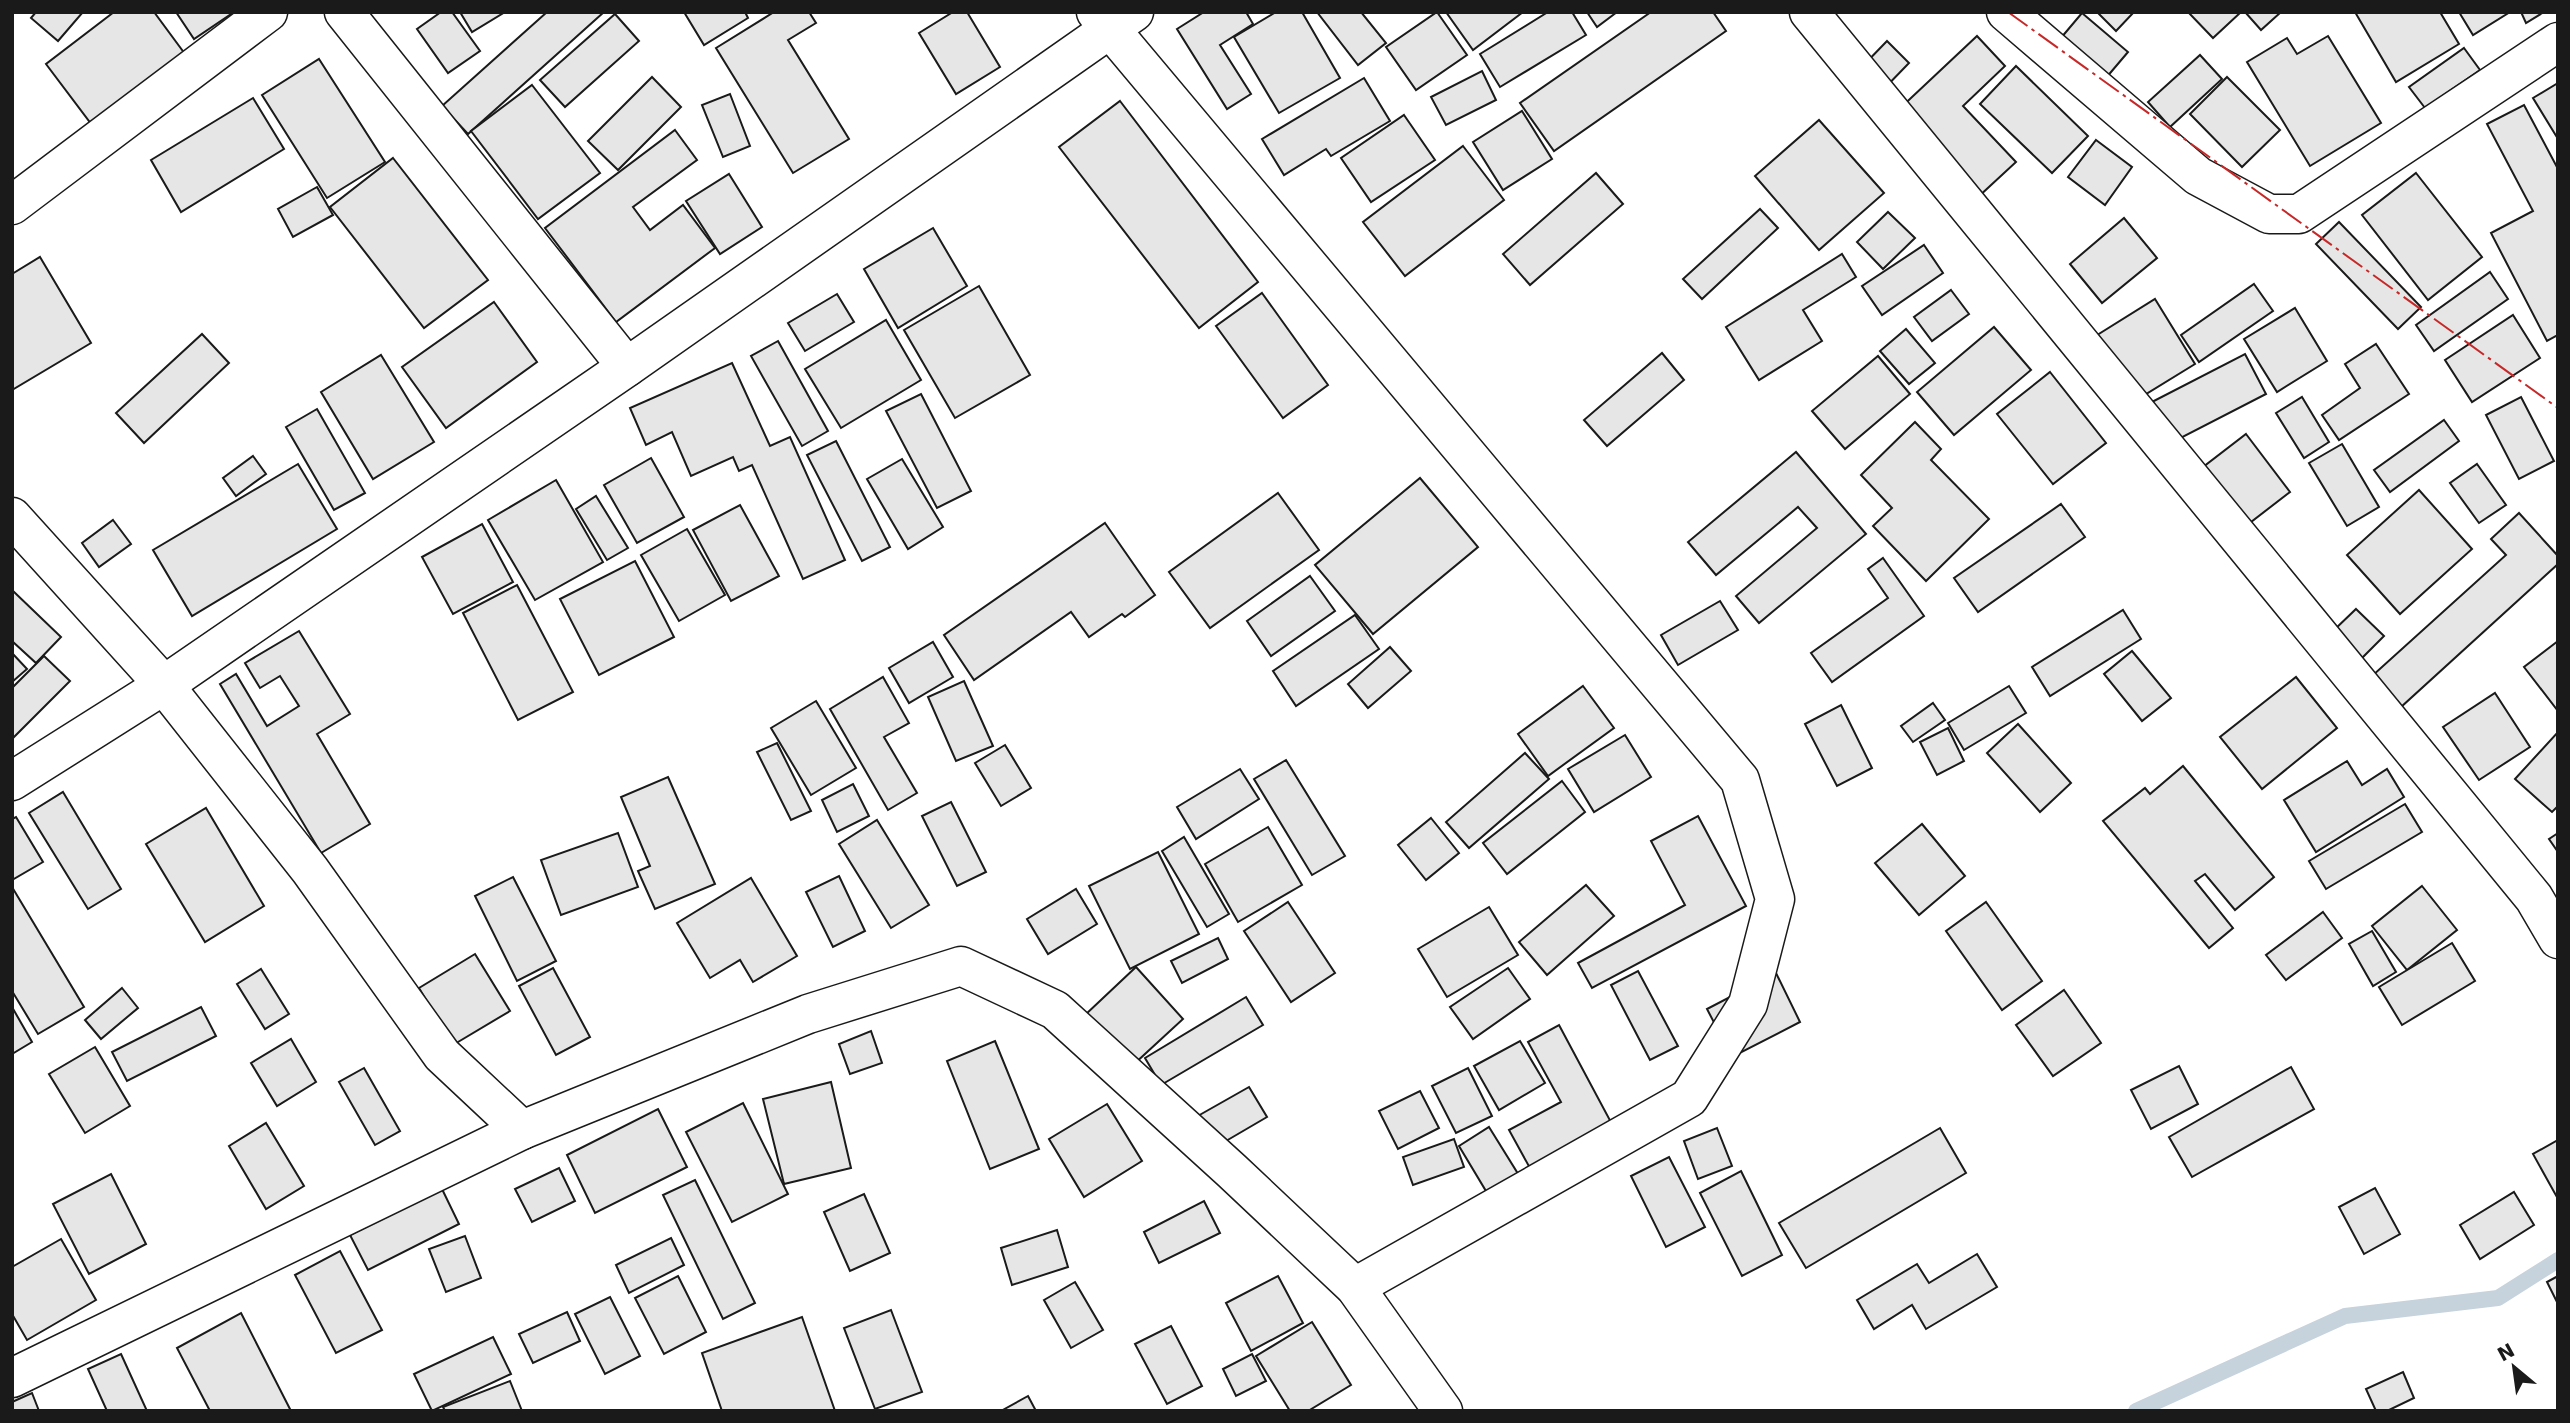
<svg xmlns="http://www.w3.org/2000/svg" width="2570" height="1423" font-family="'DejaVu Sans',sans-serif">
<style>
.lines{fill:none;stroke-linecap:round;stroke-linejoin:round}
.stream{stroke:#c6d2dc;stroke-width:16}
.building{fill:#e6e6e6;stroke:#1a1a1a;stroke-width:2}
.minor-casing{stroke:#1a1a1a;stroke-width:41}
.minor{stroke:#fff;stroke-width:38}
.power{stroke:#c62828;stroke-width:2;stroke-dasharray:24 5 3.5 5;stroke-linecap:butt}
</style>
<rect width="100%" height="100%" fill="#fff"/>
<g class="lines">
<polyline class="stream" points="2136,1411 2345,1316 2498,1298 2558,1260"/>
</g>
<g class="building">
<polygon points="36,12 83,12 58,41 31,18"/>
<polygon points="114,12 154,12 185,54 92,125 46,64"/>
<polygon points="176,12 234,12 194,39"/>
<polygon points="441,12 452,12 480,51 448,73 417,29"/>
<polygon points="460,12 505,12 472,32"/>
<polygon points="547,12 604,12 468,134 442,106"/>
<polygon points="684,12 745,12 748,18 704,45"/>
<polygon points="774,12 809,12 816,23 788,40 849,139 793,173 716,48"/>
<polygon points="953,12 967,12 1000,67 956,94 919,33"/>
<polygon points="1204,12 1246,12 1253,24 1220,45 1251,94 1227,109 1177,29"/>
<polygon points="1276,12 1302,12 1340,78 1279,113 1234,37"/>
<polygon points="1317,12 1361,12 1386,43 1358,65"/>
<polygon points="1437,12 1467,55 1416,90 1386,47"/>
<polygon points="1446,12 1523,12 1473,50"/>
<polygon points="1548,12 1572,12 1586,35 1500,87 1480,54"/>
<polygon points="1587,12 1617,12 1597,27"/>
<polygon points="1651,12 1713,12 1726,31 1554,151 1520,103"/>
<polygon points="2097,12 2134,12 2116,31"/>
<polygon points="2188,12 2241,12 2213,38"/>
<polygon points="2245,12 2281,12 2261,30"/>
<polygon points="2355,12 2440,12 2459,44 2396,82"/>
<polygon points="2459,12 2510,12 2473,35"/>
<polygon points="2521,12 2544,12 2526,23"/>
<polygon points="2082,13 2128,52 2100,85 2055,45"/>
<polygon points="615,14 639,41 565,107 540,80"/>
<polygon points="1977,36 2005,66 1963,106 2016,162 1977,198 1895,113"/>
<polygon points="2328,36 2381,123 2310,166 2247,62 2287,38 2297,54"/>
<polygon points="1887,41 1909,63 1878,95 1856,73"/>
<polygon points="2464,48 2480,70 2425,108 2409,87"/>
<polygon points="2200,55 2222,79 2170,127 2148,102"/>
<polygon points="319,59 385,162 327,198 262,95"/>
<polygon points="2016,66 2088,136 2052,173 1980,104"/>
<polygon points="1482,71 1496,100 1446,125 1431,97"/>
<polygon points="652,77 681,107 618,170 588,141"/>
<polygon points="2227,77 2280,130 2242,167 2190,114"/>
<polygon points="1364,78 1390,121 1331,156 1326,149 1284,175 1262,139"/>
<polygon points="2558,83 2558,139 2533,98"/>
<polygon points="532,85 600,173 538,219 471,131"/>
<polygon points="730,94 750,146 723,157 702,105"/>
<polygon points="253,98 284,149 181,212 151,160"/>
<polygon points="1120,101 1258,282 1199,328 1059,147"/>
<polygon points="2524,105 2558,169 2558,335 2547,341 2491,233 2533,211 2487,124"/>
<polygon points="1522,111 1552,159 1503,190 1473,142"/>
<polygon points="1404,115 1435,160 1371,202 1341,158"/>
<polygon points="1819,120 1884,193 1819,250 1755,176"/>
<polygon points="675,130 697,160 633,207 650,230 683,205 715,248 616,322 545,228"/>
<polygon points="2096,140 2132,167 2105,205 2068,177"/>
<polygon points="1463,146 1504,200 1405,276 1363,222"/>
<polygon points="393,158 488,280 424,328 330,207"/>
<polygon points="1596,173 1623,204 1530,285 1503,254"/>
<polygon points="2416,173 2482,257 2428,300 2362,215"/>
<polygon points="729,174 762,227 720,254 686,201"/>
<polygon points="317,187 333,215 293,237 278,209"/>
<polygon points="1760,209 1778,228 1702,299 1683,279"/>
<polygon points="1888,212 1915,238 1883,269 1857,242"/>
<polygon points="2124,218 2157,258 2102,303 2070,264"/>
<polygon points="2339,222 2421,307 2398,329 2316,244"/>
<polygon points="933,228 967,286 898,328 864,269"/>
<polygon points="1924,245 1943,273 1882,315 1862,286"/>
<polygon points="1842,254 1856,277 1803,310 1822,341 1759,380 1726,327"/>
<polygon points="40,257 91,343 12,390 12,274"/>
<polygon points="2490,272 2508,299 2434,351 2416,325"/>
<polygon points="2254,284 2273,311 2199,362 2181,335"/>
<polygon points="979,286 1030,375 955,418 904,330"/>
<polygon points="1951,290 1969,314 1932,341 1914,317"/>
<polygon points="1262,293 1328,385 1283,418 1216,326"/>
<polygon points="837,294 854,322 805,351 788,323"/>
<polygon points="2155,299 2195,364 2133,402 2094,337"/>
<polygon points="494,302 537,362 446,428 402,367"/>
<polygon points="2295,308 2327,361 2277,392 2244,339"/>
<polygon points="2513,315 2540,358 2472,402 2445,360"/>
<polygon points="886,320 921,380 841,428 805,369"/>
<polygon points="1994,327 2031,370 1954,435 1917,392"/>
<polygon points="1906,329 1935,363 1909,384 1880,351"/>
<polygon points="202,334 229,363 144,443 116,413"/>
<polygon points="778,341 828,431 802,446 751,356"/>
<polygon points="2376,344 2409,394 2339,440 2322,415 2360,388 2345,364"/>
<polygon points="1662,353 1684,380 1607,446 1584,420"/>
<polygon points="2245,354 2266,394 2169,444 2148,404"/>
<polygon points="381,355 434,442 373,479 321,392"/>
<polygon points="1878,356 1910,394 1845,449 1812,411"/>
<polygon points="732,363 770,446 790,437 845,560 803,579 752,465 739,471 733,457 691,476 672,432 646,445 630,408"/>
<polygon points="2050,372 2106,443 2053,484 1997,414"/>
<polygon points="921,394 971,491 937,508 886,411"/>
<polygon points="2302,397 2329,442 2304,458 2276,413"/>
<polygon points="2521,397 2554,461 2519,479 2486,415"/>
<polygon points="317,409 365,493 334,510 286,427"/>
<polygon points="2444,420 2459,441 2390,492 2374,470"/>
<polygon points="1915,422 1941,449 1931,460 1989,519 1926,581 1873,526 1892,508 1861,475"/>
<polygon points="2246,434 2290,492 2238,532 2194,474"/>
<polygon points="836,441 890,547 862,561 807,455"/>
<polygon points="2342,444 2379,507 2347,526 2309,463"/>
<polygon points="1796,452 1866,534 1759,623 1736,596 1817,528 1798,507 1716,575 1688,542"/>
<polygon points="253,456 266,474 236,496 223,478"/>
<polygon points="651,458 684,517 637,543 604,485"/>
<polygon points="902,459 943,527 908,549 867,479"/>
<polygon points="298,464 337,529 192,616 153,550"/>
<polygon points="2477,464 2506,505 2479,523 2450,483"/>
<polygon points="1420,478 1478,547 1373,634 1315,565"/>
<polygon points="556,480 603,562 535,600 488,520"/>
<polygon points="2419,490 2472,549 2400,614 2347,555"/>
<polygon points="1278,493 1319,550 1210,628 1169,572"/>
<polygon points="596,496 628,548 607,560 576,509"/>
<polygon points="2061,504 2085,537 1978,612 1954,578"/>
<polygon points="740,505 779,576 731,601 693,530"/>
<polygon points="2519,513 2558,556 2558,564 2401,707 2372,676 2506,555 2491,539"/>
<polygon points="113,520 131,544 99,567 82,543"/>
<polygon points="1105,523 1155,595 1125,617 1122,614 1089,637 1071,612 974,680 944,635"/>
<polygon points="482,524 513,582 453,614 422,557"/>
<polygon points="687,529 725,595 679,621 641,555"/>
<polygon points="1883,558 1924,616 1832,682 1811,653 1888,598 1868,569"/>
<polygon points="635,561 674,637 599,675 560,599"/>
<polygon points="1310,576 1335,611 1271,656 1247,621"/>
<polygon points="517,585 573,692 518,720 463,613"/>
<polygon points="12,590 61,637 36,663 12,641"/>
<polygon points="1720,601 1738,630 1678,665 1661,635"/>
<polygon points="2356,609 2384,636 2361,659 2332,632"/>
<polygon points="2123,610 2141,639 2050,696 2032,667"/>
<polygon points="1355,615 1379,649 1296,706 1273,671"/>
<polygon points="299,631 350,714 317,734 370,824 321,853 220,684 236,674 267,726 299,706 280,676 260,688 245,663"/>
<polygon points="2558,641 2558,711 2524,667"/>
<polygon points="933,642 953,677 909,703 889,668"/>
<polygon points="1390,647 1411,671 1368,708 1348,684"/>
<polygon points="2132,651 2171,698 2142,721 2104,674"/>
<polygon points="12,653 27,669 12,682"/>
<polygon points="44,656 70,681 12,739 12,688"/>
<polygon points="883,677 909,723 884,737 917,793 888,810 830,709"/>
<polygon points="2296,677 2337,728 2262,789 2220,737"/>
<polygon points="964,681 993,746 956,761 928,697"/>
<polygon points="1583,686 1614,728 1548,776 1518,734"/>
<polygon points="2009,686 2026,713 1964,750 1948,723"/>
<polygon points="2495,693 2530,747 2479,780 2443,727"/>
<polygon points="816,701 856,768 811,795 771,728"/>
<polygon points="1933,703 1945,720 1913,742 1901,726"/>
<polygon points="1841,705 1872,768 1837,786 1805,724"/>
<polygon points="2018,724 2071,783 2040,812 1987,753"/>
<polygon points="1948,728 1964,761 1937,775 1920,742"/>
<polygon points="2558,732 2558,806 2552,812 2515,779"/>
<polygon points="1625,735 1651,777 1594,812 1568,769"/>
<polygon points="777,743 811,811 791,820 757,752"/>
<polygon points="1005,745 1031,788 1001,806 975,763"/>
<polygon points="1525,753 1549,779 1469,848 1446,822"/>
<polygon points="1286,760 1345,856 1312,875 1254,779"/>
<polygon points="2347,761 2362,785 2387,769 2404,797 2316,852 2284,800"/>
<polygon points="2183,766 2274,877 2235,910 2205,874 2195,881 2233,928 2209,948 2103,821 2145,788 2150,794"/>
<polygon points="1240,769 1259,799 1196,839 1177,807"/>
<polygon points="668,777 715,884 655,909 638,871 650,866 621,797"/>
<polygon points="1562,781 1585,812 1507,874 1483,843"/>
<polygon points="853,784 869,816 837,832 822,800"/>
<polygon points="63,792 121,889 88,909 29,813"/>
<polygon points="951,802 986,872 957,886 922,816"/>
<polygon points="2405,804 2422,832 2326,889 2309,861"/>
<polygon points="206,808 264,906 205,942 146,844"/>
<polygon points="1698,816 1746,906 1592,988 1578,963 1685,905 1651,841"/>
<polygon points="16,817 43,862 12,880 12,819"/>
<polygon points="1431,818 1459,853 1426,880 1398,845"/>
<polygon points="877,820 929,905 891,928 839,844"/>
<polygon points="1922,824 1965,876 1919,915 1875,863"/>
<polygon points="1268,827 1302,885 1238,922 1205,864"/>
<polygon points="618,833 638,887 561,915 541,860"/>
<polygon points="2558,833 2558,852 2549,839"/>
<polygon points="1184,837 1229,914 1207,927 1162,851"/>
<polygon points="1158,852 1199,934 1130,969 1089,886"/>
<polygon points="839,876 865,931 833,947 806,892"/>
<polygon points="513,877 556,961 517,981 475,896"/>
<polygon points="751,878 797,956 753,982 740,960 710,978 677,923"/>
<polygon points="1586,885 1614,916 1547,975 1519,942"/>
<polygon points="2422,886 2457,930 2407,970 2372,926"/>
<polygon points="12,887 84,1007 38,1034 12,991"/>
<polygon points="1076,889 1097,924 1048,954 1027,919"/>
<polygon points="1288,902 1335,973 1291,1002 1244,931"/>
<polygon points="1986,902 2042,981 2002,1010 1946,931"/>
<polygon points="1489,907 1518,955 1447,997 1418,949"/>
<polygon points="2323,912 2342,938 2286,980 2266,955"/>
<polygon points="2372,931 2396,972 2373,986 2349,944"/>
<polygon points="1218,938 1228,959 1182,983 1171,961"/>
<polygon points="2452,943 2475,981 2402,1025 2379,987"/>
<polygon points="475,954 510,1011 453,1045 419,988"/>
<polygon points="1136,967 1183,1019 1133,1065 1085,1015"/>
<polygon points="553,968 590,1037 556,1055 519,986"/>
<polygon points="1508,968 1530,999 1473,1039 1450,1007"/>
<polygon points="261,969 289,1014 265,1029 237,984"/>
<polygon points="1638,971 1678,1046 1650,1060 1611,985"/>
<polygon points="1776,973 1800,1022 1732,1057 1707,1009"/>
<polygon points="122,988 138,1008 101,1039 85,1020"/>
<polygon points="2064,990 2101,1043 2053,1076 2016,1025"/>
<polygon points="1246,997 1263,1025 1161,1085 1145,1058"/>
<polygon points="12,1007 32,1042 12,1054"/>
<polygon points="201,1007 216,1036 127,1081 112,1052"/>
<polygon points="1559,1025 1613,1126 1531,1170 1509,1130 1561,1102 1528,1042"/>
<polygon points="871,1031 882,1063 850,1074 839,1044"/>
<polygon points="291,1039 316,1082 277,1106 251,1063"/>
<polygon points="995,1041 1039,1149 990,1169 947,1061"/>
<polygon points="1520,1041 1545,1083 1499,1110 1474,1066"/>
<polygon points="95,1047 130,1106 85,1133 49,1074"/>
<polygon points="2179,1066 2198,1104 2151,1129 2131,1090"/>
<polygon points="2291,1067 2314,1109 2192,1177 2169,1137"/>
<polygon points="364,1068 400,1131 375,1145 339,1082"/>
<polygon points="1468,1068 1492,1116 1456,1133 1432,1086"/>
<polygon points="831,1082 851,1168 784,1184 763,1099"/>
<polygon points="1249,1087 1267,1117 1214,1148 1196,1117"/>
<polygon points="1420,1091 1439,1128 1398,1149 1379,1111"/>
<polygon points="743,1103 788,1194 732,1222 686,1132"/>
<polygon points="1107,1104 1142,1161 1084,1197 1049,1139"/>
<polygon points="658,1109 687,1167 595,1213 567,1155"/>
<polygon points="266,1123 304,1186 266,1209 229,1146"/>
<polygon points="1489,1127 1520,1177 1489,1196 1459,1146"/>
<polygon points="1717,1128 1732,1166 1698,1179 1684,1141"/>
<polygon points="1940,1128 1966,1173 1806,1268 1779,1223"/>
<polygon points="1454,1139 1464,1167 1413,1185 1403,1157"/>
<polygon points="2558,1140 2558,1199 2533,1154"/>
<polygon points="1669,1157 1705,1227 1666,1247 1631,1176"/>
<polygon points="559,1168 575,1201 532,1222 515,1189"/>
<polygon points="1741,1171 1782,1255 1742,1276 1700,1193"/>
<polygon points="111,1174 146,1244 89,1274 53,1204"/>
<polygon points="695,1180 755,1303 723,1319 663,1195"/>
<polygon points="2375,1188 2400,1234 2364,1254 2339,1207"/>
<polygon points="442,1189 459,1224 368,1270 350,1235"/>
<polygon points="2514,1192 2534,1225 2480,1259 2460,1225"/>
<polygon points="864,1194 890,1253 850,1271 824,1212"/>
<polygon points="1204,1201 1220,1233 1159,1263 1144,1232"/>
<polygon points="1057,1230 1068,1267 1012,1285 1001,1248"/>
<polygon points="465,1236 481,1278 446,1292 429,1249"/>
<polygon points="671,1238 684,1265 629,1293 616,1265"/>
<polygon points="61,1239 96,1300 27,1340 12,1314 12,1267"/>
<polygon points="340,1251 382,1330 336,1353 295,1275"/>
<polygon points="1977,1254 1997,1287 1926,1329 1912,1305 1874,1329 1857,1300 1917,1264 1929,1283"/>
<polygon points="678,1276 706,1332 664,1354 635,1298"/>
<polygon points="1278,1276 1303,1323 1251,1351 1226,1303"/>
<polygon points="2558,1276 2558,1304 2547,1282"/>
<polygon points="1075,1282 1103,1330 1071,1348 1044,1300"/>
<polygon points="610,1297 640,1356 605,1374 575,1314"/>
<polygon points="891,1310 922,1392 875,1409 844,1328"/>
<polygon points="567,1312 580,1341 533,1363 519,1334"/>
<polygon points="241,1313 291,1411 210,1411 177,1348"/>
<polygon points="802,1317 835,1411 722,1411 702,1353"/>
<polygon points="1312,1322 1351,1385 1308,1411 1290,1411 1256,1356"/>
<polygon points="1171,1326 1202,1386 1167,1404 1135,1344"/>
<polygon points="493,1337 511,1374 432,1411 414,1374"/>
<polygon points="121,1354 147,1411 107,1411 88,1369"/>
<polygon points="1252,1354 1266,1381 1236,1396 1223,1369"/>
<polygon points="2403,1372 2414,1398 2387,1411 2376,1411 2366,1389"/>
<polygon points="510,1381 522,1411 445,1411 443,1407"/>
<polygon points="32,1393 39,1411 12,1411 12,1402"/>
<polygon points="1028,1396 1036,1411 1001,1411"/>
</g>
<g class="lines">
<defs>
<g id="minor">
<polyline points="344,12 627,367"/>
<polyline points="1096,12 1740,780 1775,899 1748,1004 1689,1098 1355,1287"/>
<polyline points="1809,12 2534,898 2558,939"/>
<polyline points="2006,12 2198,176 2269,214 2299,214 2558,42"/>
<polyline points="12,205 268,12"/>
<polyline points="12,517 164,685 310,870 442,1055 522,1130"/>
<polyline points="12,781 164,685 627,367 1134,12"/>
<polyline points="12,1378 522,1130 808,1014 961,966 1055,1010 1232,1171 1355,1287 1443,1411"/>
</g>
</defs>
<use href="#minor" class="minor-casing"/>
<use href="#minor" class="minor"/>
<polyline class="power" points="2008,12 2558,408"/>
</g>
<rect width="2570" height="1423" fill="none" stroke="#1a1a1a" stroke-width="28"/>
<g transform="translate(2514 1367) rotate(331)" stroke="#ffffff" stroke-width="5" paint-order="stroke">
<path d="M0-5L12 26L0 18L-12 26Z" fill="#1a1a1a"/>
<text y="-10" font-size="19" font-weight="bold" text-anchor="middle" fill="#1a1a1a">N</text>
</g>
</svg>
